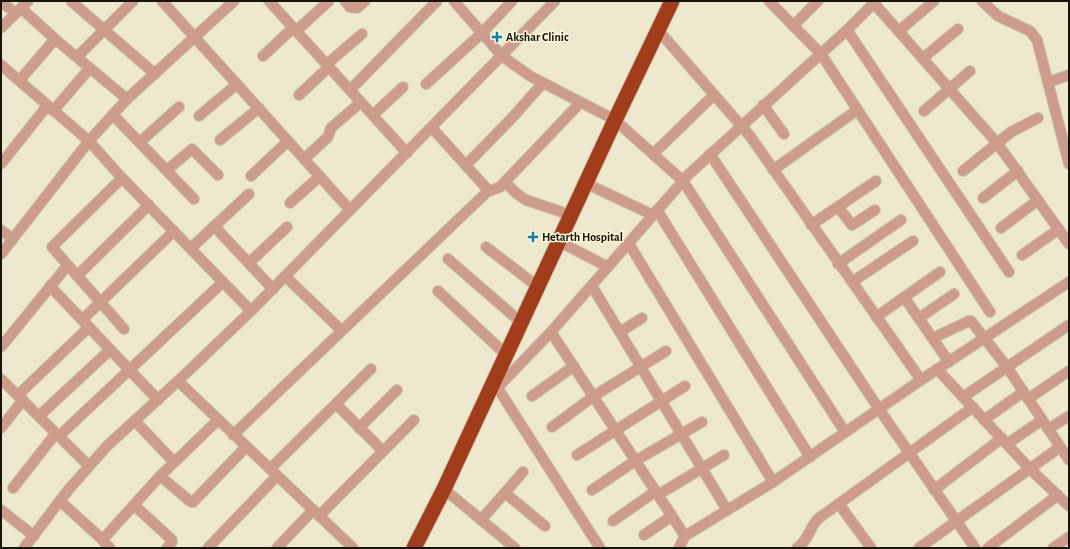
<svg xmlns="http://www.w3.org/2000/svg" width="1070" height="549" font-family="'Alegreya Sans',sans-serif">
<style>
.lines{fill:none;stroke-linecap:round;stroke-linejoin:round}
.minor-casing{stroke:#ccc7af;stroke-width:12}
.highway-casing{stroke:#ccc7af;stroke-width:17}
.minor{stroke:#ce9c8d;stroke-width:10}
.highway{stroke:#a23d1c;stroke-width:15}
.poi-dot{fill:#1181a9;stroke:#fbf6db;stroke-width:1.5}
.labels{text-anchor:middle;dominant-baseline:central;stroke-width:3;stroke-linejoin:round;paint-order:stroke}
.poi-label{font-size:12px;font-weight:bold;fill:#17150b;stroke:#fbf6db;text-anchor:start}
</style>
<rect width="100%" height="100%" fill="#eee9ce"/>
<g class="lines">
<defs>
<g id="minor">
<polyline points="71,1 155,74"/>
<polyline points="162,1 350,210"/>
<polyline points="269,1 407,153"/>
<polyline points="345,1 350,7 357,8 365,1"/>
<polyline points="454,1 502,56 530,76 615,120 683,181 845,432"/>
<polyline points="769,1 821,54 990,312"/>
<polyline points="872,1 997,143 1069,244"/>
<polyline points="982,1 998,16 1030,31 1037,40 1069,164"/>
<polyline points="1,2 16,13"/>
<polyline points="21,8 55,39 127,99"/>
<polyline points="793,26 818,1"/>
<polyline points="1,28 28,1"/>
<polyline points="658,30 750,136 921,380 773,482 685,536"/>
<polyline points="847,30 1009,272"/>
<polyline points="296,31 329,1"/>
<polyline points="899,31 934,1"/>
<polyline points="263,56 293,28"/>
<polyline points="77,57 133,1"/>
<polyline points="923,58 958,29"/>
<polyline points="327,64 362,34"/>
<polyline points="1,65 89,141 122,178 251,311 555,1"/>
<polyline points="20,80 55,39"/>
<polyline points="1049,82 1069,75"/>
<polyline points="426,84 482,33 512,1"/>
<polyline points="350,90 437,1"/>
<polyline points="299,95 329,67"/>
<polyline points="763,105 784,134"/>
<polyline points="53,111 90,68"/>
<polyline points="924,111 970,71"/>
<polyline points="113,115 194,199"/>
<polyline points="373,115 403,87"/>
<polyline points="199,116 237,84"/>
<polyline points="432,128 489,191"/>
<polyline points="220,140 259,108"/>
<polyline points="140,142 179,107"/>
<polyline points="653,154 714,95"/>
<polyline points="710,154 879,409 975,548"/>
<polyline points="304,159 328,137 331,128 361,102"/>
<polyline points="1,164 47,106"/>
<polyline points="466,165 511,119 543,83"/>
<polyline points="167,170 192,149 218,175"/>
<polyline points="773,170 857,110"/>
<polyline points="963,171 1011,132 1038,118"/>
<polyline points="251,176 288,141"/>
<polyline points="122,178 52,247 124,329"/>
<polyline points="505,182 516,193 526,200 571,215"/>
<polyline points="585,183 653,215"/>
<polyline points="983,198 1018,171"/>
<polyline points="290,203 320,176"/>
<polyline points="838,207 852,225 875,210"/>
<polyline points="657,210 810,457"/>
<polyline points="811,225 876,181"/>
<polyline points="214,226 273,289"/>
<polyline points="1001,228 1038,200"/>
<polyline points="1,230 13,239"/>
<polyline points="558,241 608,267"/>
<polyline points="629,244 773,482"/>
<polyline points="486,247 533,283"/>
<polyline points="191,248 249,194"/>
<polyline points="1,254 89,141 127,99 234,1"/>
<polyline points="1022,255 1059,229"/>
<polyline points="448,259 516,318"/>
<polyline points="249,263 287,227"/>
<polyline points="838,264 901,220"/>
<polyline points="77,276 149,205"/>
<polyline points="286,277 341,330"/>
<polyline points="852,282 913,241"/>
<polyline points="50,286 158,400"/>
<polyline points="592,286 727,510"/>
<polyline points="438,291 500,349"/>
<polyline points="904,297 949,362"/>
<polyline points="251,311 178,381 353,548"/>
<polyline points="876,317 940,272"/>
<polyline points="919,318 954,294"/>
<polyline points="82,320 174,231"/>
<polyline points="551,332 685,536 679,548"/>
<polyline points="620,332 642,318"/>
<polyline points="933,338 969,321 971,321 1007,367 1069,460"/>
<polyline points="1,347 67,266"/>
<polyline points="937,369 1030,469 1069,506"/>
<polyline points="1,379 89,466"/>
<polyline points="921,380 1069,282"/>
<polyline points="493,383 496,387 499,386 551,332 689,174 847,30 876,1"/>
<polyline points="497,387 600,548"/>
<polyline points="18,395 89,327"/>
<polyline points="532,396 574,366"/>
<polyline points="963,397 1069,325"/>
<polyline points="1028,399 1069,371"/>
<polyline points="336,404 383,451"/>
<polyline points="39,416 110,350"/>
<polyline points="984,420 1023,392"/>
<polyline points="135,421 174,462"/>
<polyline points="552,427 594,396 666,351"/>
<polyline points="1,428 23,400"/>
<polyline points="359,428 397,390"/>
<polyline points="1048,429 1069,416"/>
<polyline points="233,435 487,192 500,187 580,103"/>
<polyline points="59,436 223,282"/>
<polyline points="1007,444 1042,420"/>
<polyline points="577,455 685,386"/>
<polyline points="270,469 371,369"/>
<polyline points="160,476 191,502 193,502 246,447"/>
<polyline points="13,488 56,433"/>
<polyline points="444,489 515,548"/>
<polyline points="592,490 635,461 702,422"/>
<polyline points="934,490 1002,438"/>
<polyline points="505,493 545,526"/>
<polyline points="658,495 724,455"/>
<polyline points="60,501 103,540"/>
<polyline points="839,504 871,548"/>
<polyline points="134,505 172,540 172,542 167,548"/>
<polyline points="1,510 34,536"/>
<polyline points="319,516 414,420"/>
<polyline points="481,520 523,472"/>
<polyline points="613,521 656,491"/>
<polyline points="644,535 672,516"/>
<polyline points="24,548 69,489 107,446 178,381"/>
<polyline points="110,548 104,542 104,538 160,476 218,420"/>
<polyline points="208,548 277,476"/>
<polyline points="277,548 313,510"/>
<path d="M797,548C810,539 809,527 819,518L973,407"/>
<polyline points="919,548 1060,447"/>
<polyline points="988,548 1058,495"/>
<polyline points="1053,548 1069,537"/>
</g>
<polyline id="highway" points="414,548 444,489 615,120 672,1"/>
</defs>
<use href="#minor" class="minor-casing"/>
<use href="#highway" class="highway-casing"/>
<use href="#minor" class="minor"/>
<use href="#highway" class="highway"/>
</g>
<g class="poi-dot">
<path d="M495 31h4v4h4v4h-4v4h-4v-4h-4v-4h4z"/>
<path d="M531 231h4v4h4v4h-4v4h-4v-4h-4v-4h4z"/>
</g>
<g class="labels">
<g class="poi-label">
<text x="506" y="37">Akshar Clinic</text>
<text x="542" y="237">Hetarth Hospital</text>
</g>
</g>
<rect width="1070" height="549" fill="none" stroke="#17150b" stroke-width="4"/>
</svg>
